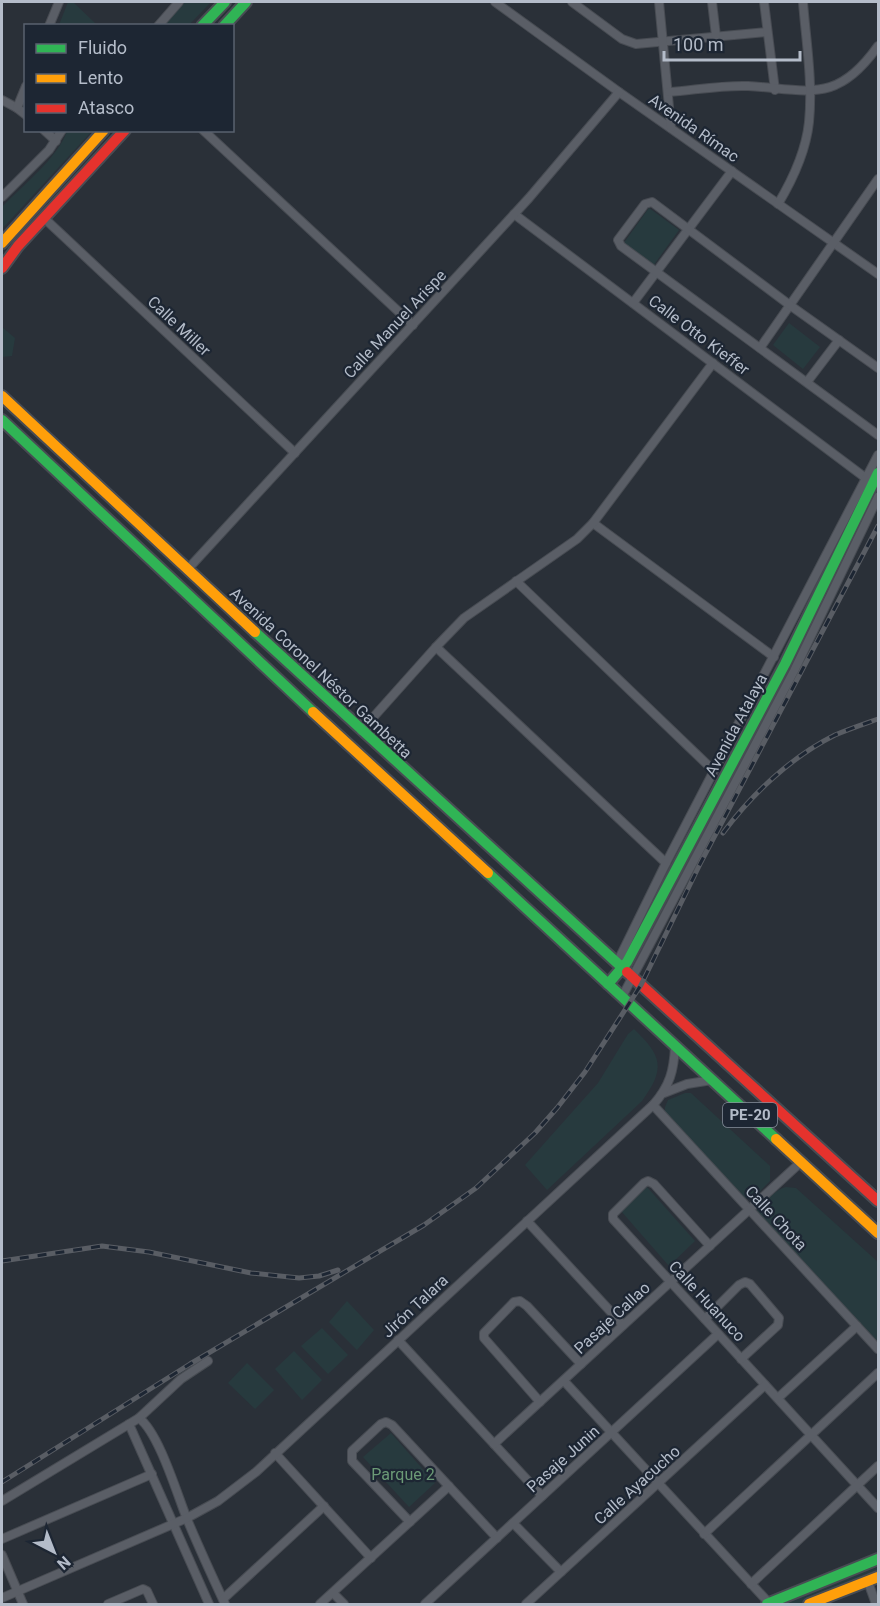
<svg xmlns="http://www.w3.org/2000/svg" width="880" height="1606" font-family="Roboto,sans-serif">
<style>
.green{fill:#273a3e}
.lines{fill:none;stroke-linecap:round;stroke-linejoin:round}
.street-casing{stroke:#484c53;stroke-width:10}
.fast-casing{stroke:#484c53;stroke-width:14}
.slow-casing{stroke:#484c53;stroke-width:14}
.jam-casing{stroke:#484c53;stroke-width:14}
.street{stroke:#5a5e66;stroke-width:8}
.fast{stroke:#30b455;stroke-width:10}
.slow{stroke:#ff9f0a;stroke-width:10}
.jam{stroke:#e5322d;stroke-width:10}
.rail-casing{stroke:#595d64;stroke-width:5}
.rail{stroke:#1d2633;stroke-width:3;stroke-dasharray:9;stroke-linecap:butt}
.labels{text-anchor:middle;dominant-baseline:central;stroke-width:4.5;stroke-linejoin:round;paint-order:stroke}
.shield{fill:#1d2633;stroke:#878f9c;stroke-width:1.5}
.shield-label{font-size:15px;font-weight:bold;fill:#b4bcc9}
.street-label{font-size:16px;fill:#b4bcc9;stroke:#1d2633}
.park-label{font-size:16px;fill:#6b9a76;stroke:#1d2633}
</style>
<rect width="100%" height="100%" fill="#2a3038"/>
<g class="green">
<polygon points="68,2 73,2 96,24 95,26 59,25"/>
<polygon points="185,2 211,2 189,25 163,26"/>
<path d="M67,131H92L2,229V207C22,186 58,158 67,131Z"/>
<polygon points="649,208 679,230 653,266 623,244"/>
<polygon points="789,323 820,347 803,369 773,345"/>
<polygon points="2,327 15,338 12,356 2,357"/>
<path d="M634,1029C662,1056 666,1068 642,1101L547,1190L525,1165L598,1083L628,1034Z"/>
<polygon points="685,1093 691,1093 770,1166 770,1181 752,1199 745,1198 665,1113 665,1107 668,1100"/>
<polygon points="647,1187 695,1241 669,1266 621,1211"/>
<path d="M786,1187L796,1188L878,1262V1342L758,1215L757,1210C764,1201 775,1190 786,1187Z"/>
<polygon points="347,1301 374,1330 357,1350 329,1322"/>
<polygon points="322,1328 348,1355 328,1374 301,1346"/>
<polygon points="294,1351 322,1380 302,1400 275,1369"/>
<polygon points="247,1363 274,1390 255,1409 228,1383"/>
<polygon points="391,1433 435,1483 409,1507 363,1457"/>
<polygon points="878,1567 878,1574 803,1604 781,1604"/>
</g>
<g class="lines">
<defs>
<g id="street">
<polyline points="495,2 619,92 878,274"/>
<polyline points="572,2 622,39 636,44 767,32"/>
<polyline points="659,2 671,128"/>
<polyline points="712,2 716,36"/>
<polyline points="764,2 775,90"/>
<polyline points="49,26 59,2"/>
<polyline points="158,26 179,2"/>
<path d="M669,92C695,90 722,85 748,86C810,90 837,104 878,46"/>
<polyline points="2,100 17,108 26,115"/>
<polyline points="17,108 26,86"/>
<polyline points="44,130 56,141"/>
<polyline points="203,130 413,325"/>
<polyline points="2,197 49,150 62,130"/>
<path d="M778,204C793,179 806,151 809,122C813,82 806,41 803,2"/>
<polyline points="514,214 867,479"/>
<polyline points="44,218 295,453"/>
<polyline points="633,303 732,171"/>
<polyline points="760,348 878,179"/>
<polyline points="878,368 791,306 652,202 645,204 618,240 621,246 878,435"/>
<polyline points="807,382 839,340"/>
<polyline points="593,523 774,657"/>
<polyline points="187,570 529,198 619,92"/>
<polyline points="516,581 714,771"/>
<polyline points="436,647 666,863"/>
<polyline points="361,731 436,647 464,618 577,539 593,523 713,363"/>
<polyline points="617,963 666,863 878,455"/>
<polyline points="622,997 794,671 878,497"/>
<polyline points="664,1093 687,1084 712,1080"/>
<polyline points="653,1105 878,1349"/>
<polyline points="527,1221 623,1325"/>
<polyline points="710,1246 654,1184 648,1181 644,1183 613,1214 613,1219 878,1508"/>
<polyline points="705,1319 739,1285 745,1282 750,1284 779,1318 778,1325 741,1359"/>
<polyline points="398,1340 542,1496"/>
<polyline points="564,1381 769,1603"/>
<polyline points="778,1398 857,1326"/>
<polyline points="540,1402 484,1338 484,1333 514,1302 520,1301 527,1306 581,1364"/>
<path d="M139,1418C159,1433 177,1494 187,1519C199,1548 212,1576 225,1604"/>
<polyline points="129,1424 209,1604"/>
<polyline points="494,1444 801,1162"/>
<polyline points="275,1453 371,1558"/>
<polyline points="2,1501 139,1418 181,1379 208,1361"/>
<polyline points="410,1522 352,1461 352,1451 381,1424 386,1422 392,1425 497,1538"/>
<polyline points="513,1523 561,1572"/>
<polyline points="704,1534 878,1373"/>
<polyline points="2,1539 152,1474"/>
<polyline points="2,1555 23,1604"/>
<polyline points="868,1582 876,1604"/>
<polyline points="751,1584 878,1466"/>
<polyline points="333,1593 344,1604"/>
<path d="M2,1598L187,1518L218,1501L256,1472L653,1105C670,1086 674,1070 675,1046"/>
<polyline points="223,1599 324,1506"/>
<polyline points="108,1604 143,1589 147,1591 153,1604"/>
<polyline points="320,1604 449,1486"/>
<polyline points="425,1604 718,1334"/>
<polyline points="526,1604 765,1385"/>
</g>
<g id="fast">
<polyline points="202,26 225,2"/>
<polyline points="224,26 246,2"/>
<polyline points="2,420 313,712"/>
<polyline points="255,632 627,972"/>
<polyline points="488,873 776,1139"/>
<polyline points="608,984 627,962 785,664 878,473"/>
<polyline points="767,1604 878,1559"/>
</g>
<g id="slow">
<polyline points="2,243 104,130"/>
<polyline points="2,396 255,632"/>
<polyline points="313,712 488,873"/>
<polyline points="776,1139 878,1233"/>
<polyline points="809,1604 878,1577"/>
</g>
<g id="jam">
<polyline points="2,268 18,246 125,130"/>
<polyline points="627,972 878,1201"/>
</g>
</defs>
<use href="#street" class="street-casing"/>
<use href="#fast" class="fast-casing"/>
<use href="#slow" class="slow-casing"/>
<use href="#jam" class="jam-casing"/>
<use href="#street" class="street"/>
<use href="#fast" class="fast"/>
<use href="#slow" class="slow"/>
<use href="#jam" class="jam"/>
<defs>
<g id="rail">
<path d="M723,833C752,794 791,757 835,735C849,729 864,724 878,719"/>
<polyline points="2,1261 102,1246 149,1252 251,1273 299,1278 319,1276 338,1270"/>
<polyline points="2,1482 190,1364 424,1225 476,1188 535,1133 557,1108 585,1072 641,985 701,862 878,526"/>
</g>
</defs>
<use href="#rail" class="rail-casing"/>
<use href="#rail" class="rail"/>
</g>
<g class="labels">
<rect class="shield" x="723" y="1103" width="54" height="24" rx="4.5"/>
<g class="shield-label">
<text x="750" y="1115">PE-20</text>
</g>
<g class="street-label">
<text transform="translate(694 128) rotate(35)">Avenida Rímac</text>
<text transform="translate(395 324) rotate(-47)">Calle Manuel Arispe</text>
<text transform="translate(179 326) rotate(43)">Calle Miller</text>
<text transform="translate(699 335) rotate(37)">Calle Otto Kieffer</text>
<text transform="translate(321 673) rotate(43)">Avenida Coronel Néstor Gambetta</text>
<text transform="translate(736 725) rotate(-62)">Avenida Atalaya</text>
<text transform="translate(776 1218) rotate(47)">Calle Chota</text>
<text transform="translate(707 1301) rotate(47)">Calle Huanuco</text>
<text transform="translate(415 1306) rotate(-43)">Jirón Talara</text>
<text transform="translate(612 1318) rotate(-43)">Pasaje Callao</text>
<text transform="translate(563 1459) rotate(-42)">Pasaje Junin</text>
<text transform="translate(637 1485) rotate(-42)">Calle Ayacucho</text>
</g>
<g class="park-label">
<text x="403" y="1474">Parque 2</text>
</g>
</g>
<rect width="880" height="1606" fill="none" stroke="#b4bcc9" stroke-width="6"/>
<rect x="24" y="24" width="210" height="108" fill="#1d2633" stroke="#59626f" stroke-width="1.5"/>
<rect x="36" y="44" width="30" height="9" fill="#30b455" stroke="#59626f" stroke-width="1.5"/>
<text x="78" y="54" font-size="18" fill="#b4bcc9">Fluido</text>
<rect x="36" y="74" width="30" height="9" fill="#ff9f0a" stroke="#59626f" stroke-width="1.5"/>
<text x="78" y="84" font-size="18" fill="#b4bcc9">Lento</text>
<rect x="36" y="104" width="30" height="9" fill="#e5322d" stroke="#59626f" stroke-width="1.5"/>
<text x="78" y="114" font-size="18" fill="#b4bcc9">Atasco</text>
<g transform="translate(54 1552) rotate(138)" stroke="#1d2633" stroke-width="4.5" paint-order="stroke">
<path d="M0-4.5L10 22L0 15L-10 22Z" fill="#b4bcc9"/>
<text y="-9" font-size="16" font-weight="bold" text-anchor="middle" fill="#b4bcc9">N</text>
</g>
<path d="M664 51v9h136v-9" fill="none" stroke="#b4bcc9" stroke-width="3"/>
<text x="673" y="51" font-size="18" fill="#b4bcc9" stroke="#1d2633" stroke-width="4.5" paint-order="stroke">100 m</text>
</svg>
